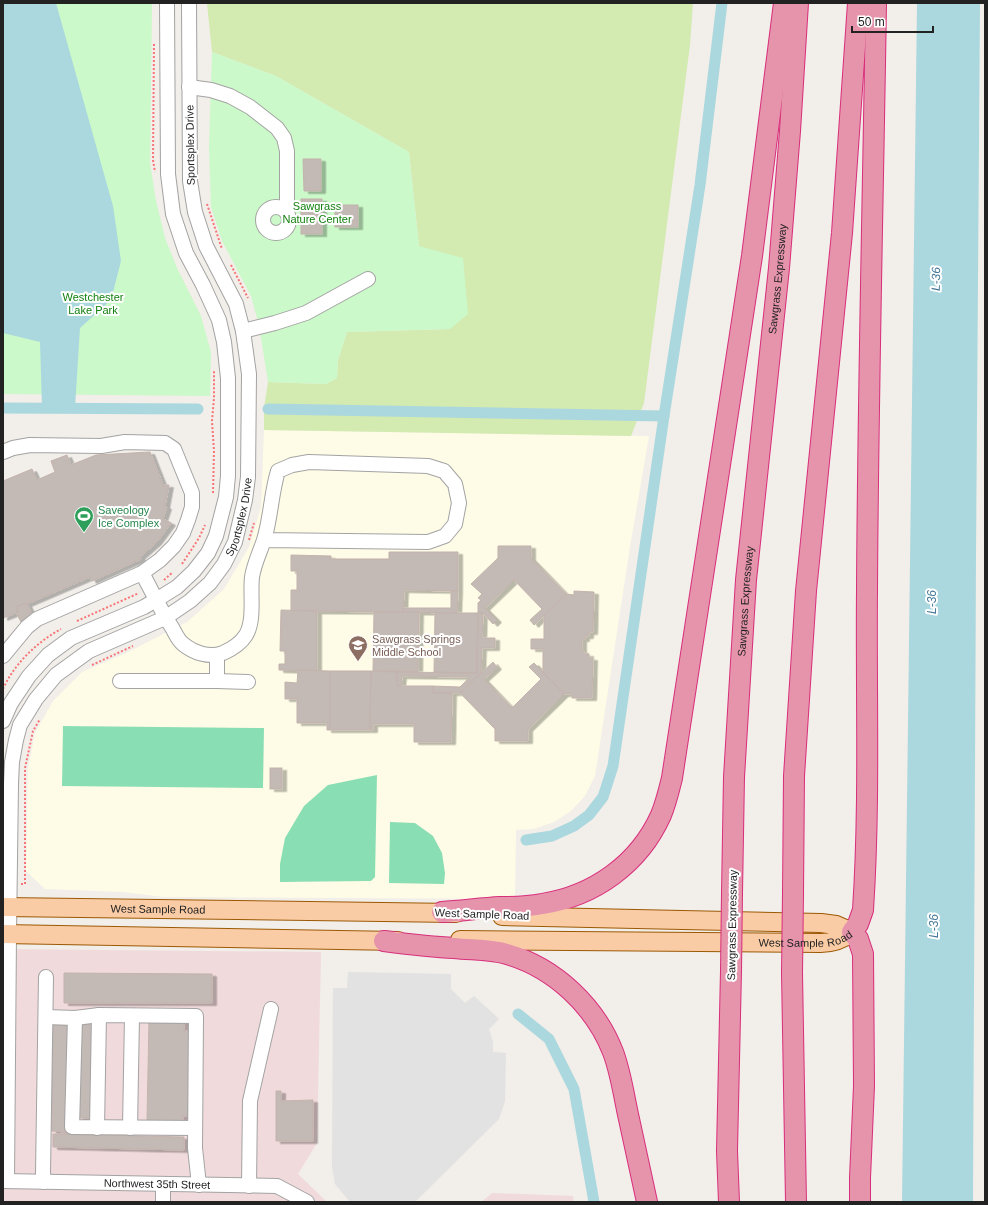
<svg xmlns="http://www.w3.org/2000/svg" width="988" height="1205" font-family="Helvetica,sans-serif">
<style>
.commercial{fill:#f1dadb}
.education{fill:#fefce6}
.grass{fill:#d3eab1}
.park{fill:#cbf9c9}
.pitch{fill:#8adeb4}
.parking{fill:#e2e2e2}
.water{fill:#abd8de}
.lines{fill:none;stroke-linecap:round;stroke-linejoin:round}
.canal{stroke:#abd8de;stroke-width:11}
.building{fill:#c3b9b5;stroke:#c3b3ac;filter:url(#shadow)}
.minor-casing{stroke:#a3a3a3;stroke-width:16}
.major-casing{stroke:#9c5904;stroke-width:20}
.highway-casing{stroke:#d82e7b;stroke-width:22}
.path{stroke:#f77576;stroke-width:2;stroke-dasharray:2 2;stroke-linecap:butt}
.minor{stroke:#fff;stroke-width:14}
.major{stroke:#facca6;stroke-width:18}
.highway{stroke:#e694ac;stroke-width:20}
.highway-bridge-casing{stroke:#d82e7b;stroke-width:22;stroke-linecap:butt}
.highway-bridge{stroke:#e694ac;stroke-width:20}
.labels{text-anchor:middle;dominant-baseline:central;stroke-width:4;stroke-linejoin:round;paint-order:stroke}
.street-label{font-size:11px;fill:#222;stroke:#fff}
.park-label{font-size:11px;fill:#12810f;stroke:#fff}
.leisure-label{font-size:11px;fill:#27864d;stroke:#fff;text-anchor:start}
.education-label{font-size:11px;fill:#785e54;stroke:#fff;text-anchor:start}
.water-label{font-size:12px;font-style:italic;fill:#467999;stroke:#fff}
</style>
<defs>
<filter id="shadow"><feDropShadow dx="4.5" dy="2.5" stdDeviation="0" flood-color="#0004"/></filter>
</defs>
<rect width="100%" height="100%" fill="#f2eee9"/>
<g class="commercial">
<polygon points="3,949 321,952 317,1143 298,1174 327,1202 3,1202"/>
<polygon points="492,1193 573,1196 574,1202 481,1202"/>
</g>
<polygon class="education" points="264,430 649,436 630,547 595,776 585,796 571,811 554,822 534,829 516,830 515,899 163,897 123,892 45,889 26,871 28,768 35,733 53,701 82,672 126,653 187,622 224,589 249,547 261,507"/>
<polygon class="grass" points="207,3 693,3 690,45 644,403 631,436 264,430 264,408 268,382 326,384 337,378 338,360 347,332 450,329 419,246 409,152 276,76 212,52"/>
<g class="park">
<polygon points="3,3 152,3 150,163 156,201 165,238 177,268 201,316 211,352 210,396 3,394"/>
<polygon points="212,52 276,76 409,152 419,246 463,258 468,314 450,329 347,332 338,360 337,378 326,384 268,382 259,325 251,296 222,241 211,207 209,146"/>
</g>
<g class="pitch">
<polygon points="63,726 264,728 263,788 62,786"/>
<polygon points="377,775 375,877 371,881 280,882 280,864 285,838 304,806 328,785"/>
<polygon points="390,822 415,823 433,836 442,853 445,873 444,884 389,883"/>
</g>
<polygon class="parking" points="348,972 451,974 451,989 465,1003 474,996 499,1019 489,1029 493,1042 493,1052 506,1053 505,1101 499,1119 415,1202 370,1202 369,1201 367,1202 350,1202 335,1184 332,1167 333,988 347,988"/>
<g class="water">
<polygon points="3,3 56,3 113,206 121,261 111,300 80,328 75,408 42,408 40,342 3,333"/>
<polygon points="917,3 980,3 976,557 973,1202 902,1202"/>
</g>
<g class="lines">
<g class="canal">
<polyline points="3,408 198,409"/>
<polyline points="268,409 664,416"/>
<polyline points="526,840 552,836 574,826 589,815 603,797 613,766 664,416 700,185 722,3"/>
<polyline points="518,1014 549,1039 574,1089 594,1202"/>
</g>
</g>
<g class="building">
<polygon points="303,159 321,159 321,191 304,191"/>
<rect x="301" y="199" width="21" height="35"/>
<rect x="335" y="205" width="23" height="22"/>
<polygon points="150,452 163,485 169,485 165,506 167,507 163,519 171,523 157,542 140,557 141,559 92,581 90,577 27,604 26,605 25,603 16,607 18,612 3,618 3,481 32,469 37,480 55,472 51,461 67,455 71,465 96,455"/>
<polygon points="498,546 531,546 531,558 566,594 534,625 530,620 542,609 514,580 485,608 497,620 493,624 483,613 478,613 478,603 481,600 478,598 482,594 471,584 498,558"/>
<polygon points="389,552 458,552 458,591 404,590 403,612 291,611 291,590 297,590 297,571 291,571 291,555 331,556 331,559 389,559"/>
<polygon points="451,591 458,591 457,613 403,612 403,608 451,608"/>
<polygon points="574,591 594,592 593,632 589,632 589,636 585,636 585,639 582,639 582,651 584,651 584,654 589,654 589,658 593,658 592,698 572,698 572,694 564,694 543,673 543,649 531,649 531,639 544,639 544,615 566,594 574,595"/>
<polygon points="25,603 26,605 27,604 33,617 21,622 16,612 18,612 16,607"/>
<polygon points="281,610 317,611 317,671 279,670 279,664 285,664 285,651 280,651"/>
<polygon points="374,612 419,612 418,672 373,671"/>
<polygon points="435,613 478,613 477,673 434,672"/>
<polygon points="478,613 483,613 482,638 495,638 495,648 482,648 481,673 460,693 433,693 433,686 460,687 470,677 402,676 401,686 397,686 397,672 477,673"/>
<polygon points="493,662 497,667 484,679 512,708 541,679 529,667 534,663 564,694 528,729 528,741 495,741 495,729 460,693"/>
<polygon points="298,670 330,671 330,730 327,730 327,723 297,723 297,699 285,699 285,682 297,683"/>
<polygon points="330,671 371,671 370,730 330,730"/>
<polygon points="371,671 397,672 397,686 433,686 433,693 452,693 451,742 414,742 414,724 373,724 373,730 370,730"/>
<rect x="270" y="768" width="12" height="21"/>
<polygon points="64,973 212,974 212,1003 64,1003"/>
<polygon points="149,1020 184,1021 184,1031 189,1031 188,1116 183,1116 183,1121 147,1120"/>
<polygon points="80,1024 92,1024 92,1118 79,1118"/>
<polygon points="53,1025 69,1026 67,1132 52,1131"/>
<polygon points="276,1091 281,1091 281,1101 313,1100 313,1141 276,1141"/>
<polygon points="53,1134 184,1137 184,1150 53,1147"/>
</g>
<g class="lines">
<defs>
<g id="minor">
<polyline points="189,87 211,90 230,96 250,107 277,128 284,138 287,151 287,212"/>
<circle cx="276" cy="220" r="13"/>
<polyline points="243,331 275,323 306,313 368,279"/>
<polyline points="3,452 13,448 30,445 101,446 125,442 165,443 174,449 192,493 192,507 188,520 183,533 174,546 160,560 142,573 37,619 27,627 3,656"/>
<path d="M142,573C152,591 160,609 171,626C175,632 177,639 183,644C194,653 209,658 223,653C232,649 241,643 246,635C255,620 250,594 252,577C254,564 260,552 264,540C271,517 271,494 278,471L292,465L309,462L428,466L444,471L455,484L459,503L455,524L445,536L428,542L264,540"/>
<polyline points="120,681 217,681 217,655"/>
<polyline points="217,681 248,682"/>
<polyline points="3,721 11,703 29,676 48,655 71,638 144,607 156,600 177,587 194,571 208,553 216,536 226,497 228,476 228,378 224,342 219,320 203,285 186,253 173,214 168,174 167,3"/>
<polyline points="46,1017 75,1018 99,1015 196,1016 195,1148 199,1185"/>
<polyline points="75,1018 72,1127 195,1128"/>
<polyline points="97,1128 99,1015"/>
<polyline points="130,1128 132,1016"/>
<path id="s1" d="M3,1181L277,1186L307,1202"/>
<path id="s2" d="M7,1181L9,934L11,784L12,762L16,740L20,725L36,699L56,675L89,651L165,618L190,601L210,583L224,564L235,542L245,500L248,477L249,374L243,331L236,304L206,246L195,212L190,181L189,3"/>
<polyline points="44,1182 43,1173 46,977"/>
<polyline points="163,1184 163,1202"/>
<polyline points="249,1186 250,1101 271,1009"/>
</g>
<g id="major">
<path id="s3" d="M3,907L456,913"/>
<polyline points="3,934 398,941"/>
<path id="s4" d="M460,940L821,943C833,943 842,940 852,932L836,925L821,923L502,916"/>
</g>
<g id="highway">
<path id="s5" d="M732,893L734,777L746,580L779,268L790,131L798,3"/>
<polyline points="793,893 794,776 806,591 842,233 858,3"/>
<path d="M442,912C461,911 481,908 500,907C514,907 528,907 542,904C594,896 639,864 661,815C666,803 669,790 672,778L752,256L784,3"/>
<path d="M384,941C407,944 430,947 454,948C472,950 490,949 507,954C555,968 595,1006 613,1052C621,1073 624,1097 629,1119C635,1147 641,1174 647,1202"/>
<polyline points="792,973 796,1202"/>
<polyline points="729,1202 727,1151 731,971"/>
<path d="M860,1202V1178L864,1086L863,954L858,939L852,932L858,924L863,910C870,804 866,697 867,591C868,395 873,199 876,3"/>
</g>
</defs>
<use href="#minor" class="minor-casing"/>
<use href="#major" class="major-casing"/>
<use href="#highway" class="highway-casing"/>
<g class="path">
<polyline points="154,44 153,160 155,172"/>
<polyline points="207,204 222,249"/>
<polyline points="231,265 248,298"/>
<polyline points="213,493 214,451 212,421 214,398 214,370"/>
<polyline points="249,540 254,523"/>
<polyline points="182,564 199,538 205,525"/>
<polyline points="164,580 173,572"/>
<polyline points="77,621 139,593"/>
<polyline points="92,665 133,646"/>
<path d="M3,689C14,664 37,642 61,629"/>
<polyline points="21,884 25,884 25,768 33,731 40,719"/>
</g>
<use href="#minor" class="minor"/>
<use href="#major" class="major"/>
<use href="#highway" class="highway"/>
<defs>
<g id="highway-bridge">
<polyline points="731,971 732,893"/>
<polyline points="792,973 793,893"/>
</g>
</defs>
<use href="#highway-bridge" class="highway-bridge-casing"/>
<use href="#highway-bridge" class="highway-bridge"/>
</g>
<defs>
<symbol id="stadium-pin" viewBox="-11 -11 22 30"><path d="M0 17L-7.5 6A9.5 9.5 0 1 1 7.5 6Z" fill="#2e9e5b" stroke="#fff"/><path d="M0-5a6.5 5 0 1 0 0 10a6.5 5 0 1 0 0-10ZM-3.5-1.8h7v3.6h-7Z" fill="#fff"/></symbol>
<symbol id="school-pin" viewBox="-11 -11 22 30"><path d="M0 17L-7.5 6A9.5 9.5 0 1 1 7.5 6Z" fill="#8d6e63" stroke="#fff"/><path d="M0-5L7-2L0 1L-7-2ZM-4 1L0 2.5L4 1V4Q0 6-4 4Z" fill="#fff"/></symbol>
</defs>
<g fill-rule="evenodd">
<use href="#stadium-pin" x="73" y="505" width="22" height="30"/>
<use href="#school-pin" x="347" y="634" width="22" height="30"/>
</g>
<g class="labels">
<g class="street-label">
<text transform="translate(190 145) rotate(-91)">Sportsplex Drive</text>
<text stroke="none"><textPath href="#s5" startOffset="616">Sawgrass Expressway</textPath></text>
<text stroke="none"><textPath href="#s2" startOffset="773">Sportsplex Drive</textPath></text>
<text stroke="none"><textPath href="#s5" startOffset="292">Sawgrass Expressway</textPath></text>
<text stroke="none"><textPath href="#s3" startOffset="155">West Sample Road</textPath></text>
<text transform="translate(482 914) rotate(2)">West Sample Road</text>
<text transform="translate(732 925) rotate(-89)">Sawgrass Expressway</text>
<text stroke="none"><textPath href="#s4" startOffset="346">West Sample Road</textPath></text>
<text stroke="none"><textPath href="#s1" startOffset="154">Northwest 35th Street</textPath></text>
</g>
<g class="park-label">
<text x="317" y="206">Sawgrass<tspan x="317" dy="13">Nature Center</tspan></text>
<text x="93" y="297">Westchester<tspan x="93" dy="13">Lake Park</tspan></text>
</g>
<g class="leisure-label">
<text x="98" y="510">Saveology<tspan x="98" dy="13">Ice Complex</tspan></text>
</g>
<g class="education-label">
<text x="372" y="639">Sawgrass Springs<tspan x="372" dy="13">Middle School</tspan></text>
</g>
<g class="water-label">
<text transform="translate(936 279) rotate(-89)">L-36</text>
<text transform="translate(932 602) rotate(-90)">L-36</text>
<text transform="translate(934 926) rotate(-90)">L-36</text>
</g>
</g>
<rect width="988" height="1205" fill="none" stroke="#222222" stroke-width="8"/>
<path d="M852 26v6h81v-6" fill="none" stroke="#222222" stroke-width="2"/>
<text x="858" y="26" font-size="12" fill="#222222" stroke="#ffffff" stroke-width="3" paint-order="stroke">50 m</text>
</svg>
